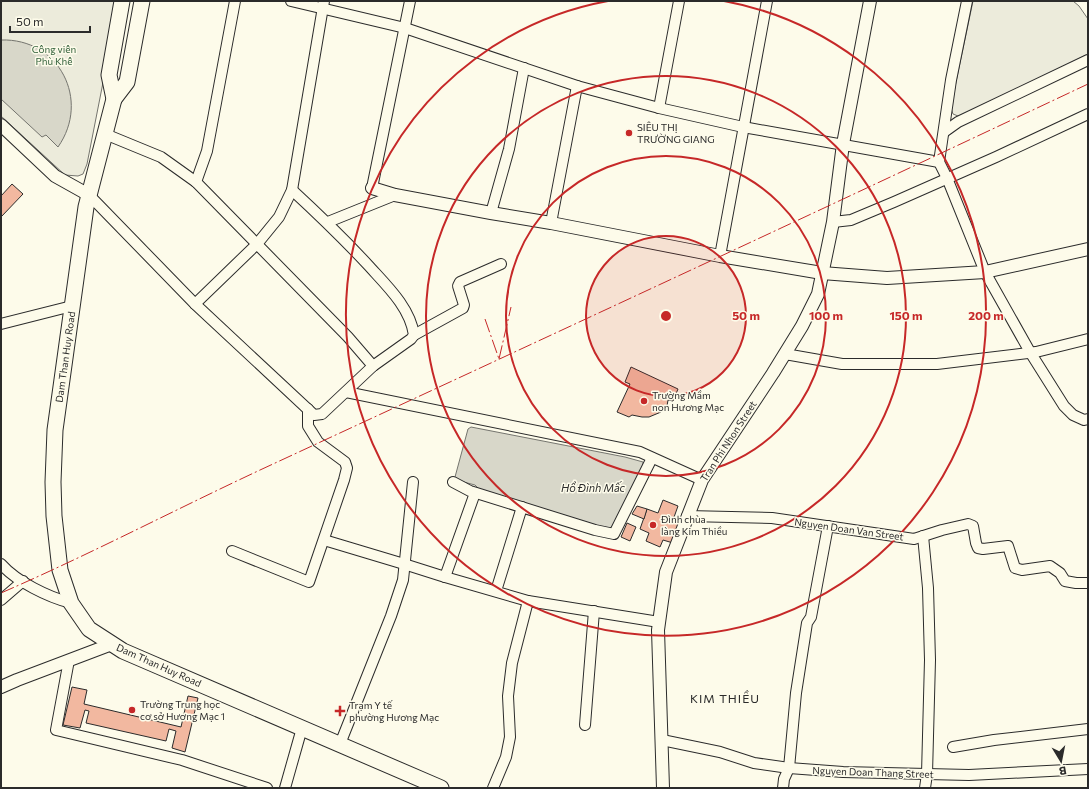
<svg xmlns="http://www.w3.org/2000/svg" width="1089" height="789" font-family="Commissioner,sans-serif">
<style>
.green{fill:#ecebdb;stroke:#74746e}
.water{fill:#d8d7c9;stroke:#74746e}
.building{fill:#f2b8a0;stroke:#2b2b2b}
.lines{fill:none;stroke-linecap:round;stroke-linejoin:round}
.minor-casing{stroke:#2b2b2b;stroke-width:12}
.tertiary-casing{stroke:#2b2b2b;stroke-width:14}
.primary-casing{stroke:#2b2b2b;stroke-width:17}
.minor{stroke:#fdfbea;stroke-width:10}
.tertiary{stroke:#fdfbea;stroke-width:12}
.primary{stroke:#fdfbea;stroke-width:15}
.power{stroke:#c62828;stroke-width:1;stroke-dasharray:14 3 2 3;stroke-linecap:butt}
.ring{fill:none;stroke:#c62828;stroke-width:2}
.poi-dot{fill:#c62828;stroke:#fdfbea;stroke-width:1.5}
.labels{text-anchor:middle;dominant-baseline:central;stroke-width:3;stroke-linejoin:round;paint-order:stroke}
.park-label{font-size:10px;fill:#34623c;stroke:#fdfbea}
.poi-label{font-size:10px;fill:#2b2b2b;stroke:#fdfbea;text-anchor:start}
.street-label{font-size:10px;fill:#2b2b2b;stroke:#fdfbea}
.water-label{font-size:11px;font-style:italic;fill:#2b2b2b;stroke:#fdfbea}
.quarter-label{font-size:12px;letter-spacing:1px;fill:#2b2b2b;stroke:#fdfbea}
.centre{fill:#c62828;stroke:#fdfbea;stroke-width:2}
.ring-label{font-size:12px;text-anchor:middle;font-weight:bold;fill:#c62828;stroke:#fdfbea;stroke-width:3;stroke-linejoin:round;paint-order:stroke}
</style>
<rect width="100%" height="100%" fill="#fdfbea"/>
<g class="green">
<polygon points="1,1 119,1 87,164 83,174 78,176 65,175 1,116"/>
<polygon points="973,1 1073,1 1079,6 1088,19 1088,54 967,116 958,116 953,114 951,108 956,82"/>
</g>
<g class="water">
<path d="M1,40C59,38 91,100 58,147L46,135L42,137L1,99Z"/>
<polygon points="471,427 625,457 643,462 643,466 612,528 602,527 480,490 475,485 456,480 455,477 468,429"/>
</g>
<g class="building">
<polygon points="12,184 23,194 1,217 1,196"/>
<polygon points="631,367 678,389 673,401 668,400 667,406 661,412 649,417 642,417 632,415 629,417 617,412 630,384 625,382"/>
<polygon points="663,500 678,506 673,520 681,523 673,543 663,540 660,547 646,541 649,533 640,529 647,509 658,513"/>
<polygon points="637,506 647,509 644,519 632,514"/>
<polygon points="627,523 636,527 630,541 621,537"/>
<polygon points="72,687 87,690 84,704 181,727 188,696 198,698 185,752 172,748 176,731 169,729 166,741 86,723 89,711 85,710 80,728 63,725"/>
</g>
<g class="lines">
<defs>
<g id="minor">
<polyline points="291,1 405,28 577,86 659,108 743,127 939,162"/>
<polyline points="967,1 951,80 939,162 947,178 985,272 1030,352 1064,406 1073,415 1084,420 1088,419"/>
<polyline points="659,108 679,1"/>
<polyline points="944,132 958,122 1088,60"/>
<polyline points="105,134 161,157 196,182 348,337 373,366"/>
<polyline points="196,182 207,151 235,1"/>
<polyline points="372,188 410,1"/>
<path d="M89,195L195,304L314,415L322,414L373,366L411,339L414,335C410,307 386,285 368,265C343,238 318,214 292,190"/>
<polyline points="491,213 509,149 524,68"/>
<polyline points="328,222 395,195"/>
<polyline points="833,222 851,220 894,202 996,157 1088,114"/>
<polyline points="551,223 577,86"/>
<polyline points="720,256 767,1"/>
<polyline points="195,304 257,244 279,217 292,190 324,1"/>
<polyline points="1,324 72,306"/>
<polyline points="414,335 463,308 464,305 458,286 460,282 501,264"/>
<polyline points="785,354 842,364 937,364 1036,352 1088,339"/>
<polyline points="346,392 640,452 702,480"/>
<polyline points="453,482 470,491 595,530 614,534 652,458"/>
<polyline points="687,516 772,518 914,539 942,530 968,524 973,526 976,543 978,548 983,549 1008,546 1015,568 1022,570 1050,566 1060,573 1065,581 1076,583 1088,583"/>
<polyline points="923,536 928,588 930,660 927,774 925,788"/>
<polyline points="324,540 404,564 445,577 528,601 659,622"/>
<polyline points="232,551 309,582 344,480 347,468 345,462 318,442 308,426 308,409"/>
<path d="M1,564C17,582 48,597 71,603"/>
<polyline points="445,577 475,493"/>
<polyline points="496,591 522,507"/>
<polyline points="1,600 23,581"/>
<polyline points="69,660 56,730 182,760 267,788"/>
<polyline points="585,725 594,611"/>
<polyline points="662,740 720,752 754,763 789,768 843,772 969,775 1088,769"/>
<polyline points="340,744 391,616 403,580 413,482"/>
<polyline points="953,747 994,740 1088,729"/>
<polyline points="285,788 302,728"/>
<polyline points="493,788 506,757 510,737 508,696 512,663 528,601"/>
<polyline points="783,788 784,779 789,768 796,693 807,623 811,617 828,526"/>
</g>
<g id="tertiary">
<polyline points="1,125 55,176 89,195"/>
<polyline points="372,188 395,195 491,213 551,223 720,256 822,273 887,278 985,272 1088,249"/>
<polyline points="1,687 17,680 112,644"/>
<polyline points="663,788 658,630 666,572 702,480 773,373 802,326 818,294 833,222 843,144 870,1"/>
</g>
<g id="primary">
<polyline points="122,1 109,75 114,99 86,207 55,430 53,482 54,516 60,570 71,603 89,629 123,651 441,788"/>
<polyline points="114,99 127,82 142,1"/>
</g>
</defs>
<use href="#minor" class="minor-casing"/>
<use href="#tertiary" class="tertiary-casing"/>
<use href="#primary" class="primary-casing"/>
<use href="#minor" class="minor"/>
<use href="#tertiary" class="tertiary"/>
<use href="#primary" class="primary"/>
<g class="power">
<polyline points="485,319 499,359"/>
<polyline points="499,359 511,307"/>
<path d="M1,593C93,553 182,506 273,464C545,338 817,212 1088,84"/>
</g>
</g>
<circle cx="666" cy="316" r="80" fill="#c62828" fill-opacity=".12"/>
<g class="ring">
<circle cx="666" cy="316" r="80"/>
<circle cx="666" cy="316" r="160"/>
<circle cx="666" cy="316" r="240"/>
<path d="M724 1A320 320 0 1 1 608 1"/>
</g>
<g class="poi-dot">
<circle cx="629" cy="133" r="4"/>
<circle cx="644" cy="401" r="4"/>
<circle cx="653" cy="525" r="4"/>
<circle cx="132" cy="710" r="4"/>
<path d="M338 705h4v4h4v4h-4v4h-4v-4h-4v-4h4z"/>
</g>
<g class="labels">
<g class="park-label">
<text x="54" y="49">Công viên<tspan x="54" dy="12">Phù Khê</tspan></text>
</g>
<g class="poi-label">
<text x="637" y="127">SIÊU THỊ<tspan x="637" dy="12">TRƯỜNG GIANG</tspan></text>
<text x="652" y="395">Trường Mầm<tspan x="652" dy="12">non Hương Mạc</tspan></text>
<text x="661" y="519">Đình chùa<tspan x="661" dy="12">làng Kim Thiều</tspan></text>
<text x="140" y="704">Trường Trung học<tspan x="140" dy="12">cơ sở Hương Mạc 1</tspan></text>
<text x="349" y="705">Trạm Y tế<tspan x="349" dy="12">phường Hương Mạc</tspan></text>
</g>
<g class="street-label">
<text transform="translate(65 357) rotate(-82)">Dam Than Huy Road</text>
<text transform="translate(728 441) rotate(-57)">Tran Phi Nhon Street</text>
<text transform="translate(849 529) rotate(8)">Nguyen Doan Van Street</text>
<text transform="translate(159 665) rotate(24)">Dam Than Huy Road</text>
<text transform="translate(873 772) rotate(2)">Nguyen Doan Thang Street</text>
</g>
<g class="water-label">
<text x="593" y="487">Hồ Đình Mấc</text>
</g>
<g class="quarter-label">
<text x="725" y="698">KIM THIỀU</text>
</g>
</g>
<circle cx="666" cy="316" r="6" class="centre"/>
<g class="ring-label">
<text x="746" y="320">50 m</text>
<text x="826" y="320">100 m</text>
<text x="906" y="320">150 m</text>
<text x="986" y="320">200 m</text>
</g>
<rect width="1089" height="789" fill="none" stroke="#2b2b2b" stroke-width="4"/>
<g transform="translate(1061 761) rotate(170)" stroke="#fdfbea" stroke-width="3" paint-order="stroke">
<path d="M0-3L7 15L0 10L-7 15Z" fill="#2b2b2b"/>
<text y="-6" font-size="11" font-weight="bold" text-anchor="middle" fill="#2b2b2b">B</text>
</g>
<path d="M10 26v6h80v-6" fill="none" stroke="#2b2b2b" stroke-width="2"/>
<text x="16" y="26" font-size="12" fill="#2b2b2b" stroke="#fdfbea" stroke-width="3" paint-order="stroke">50 m</text>
</svg>
